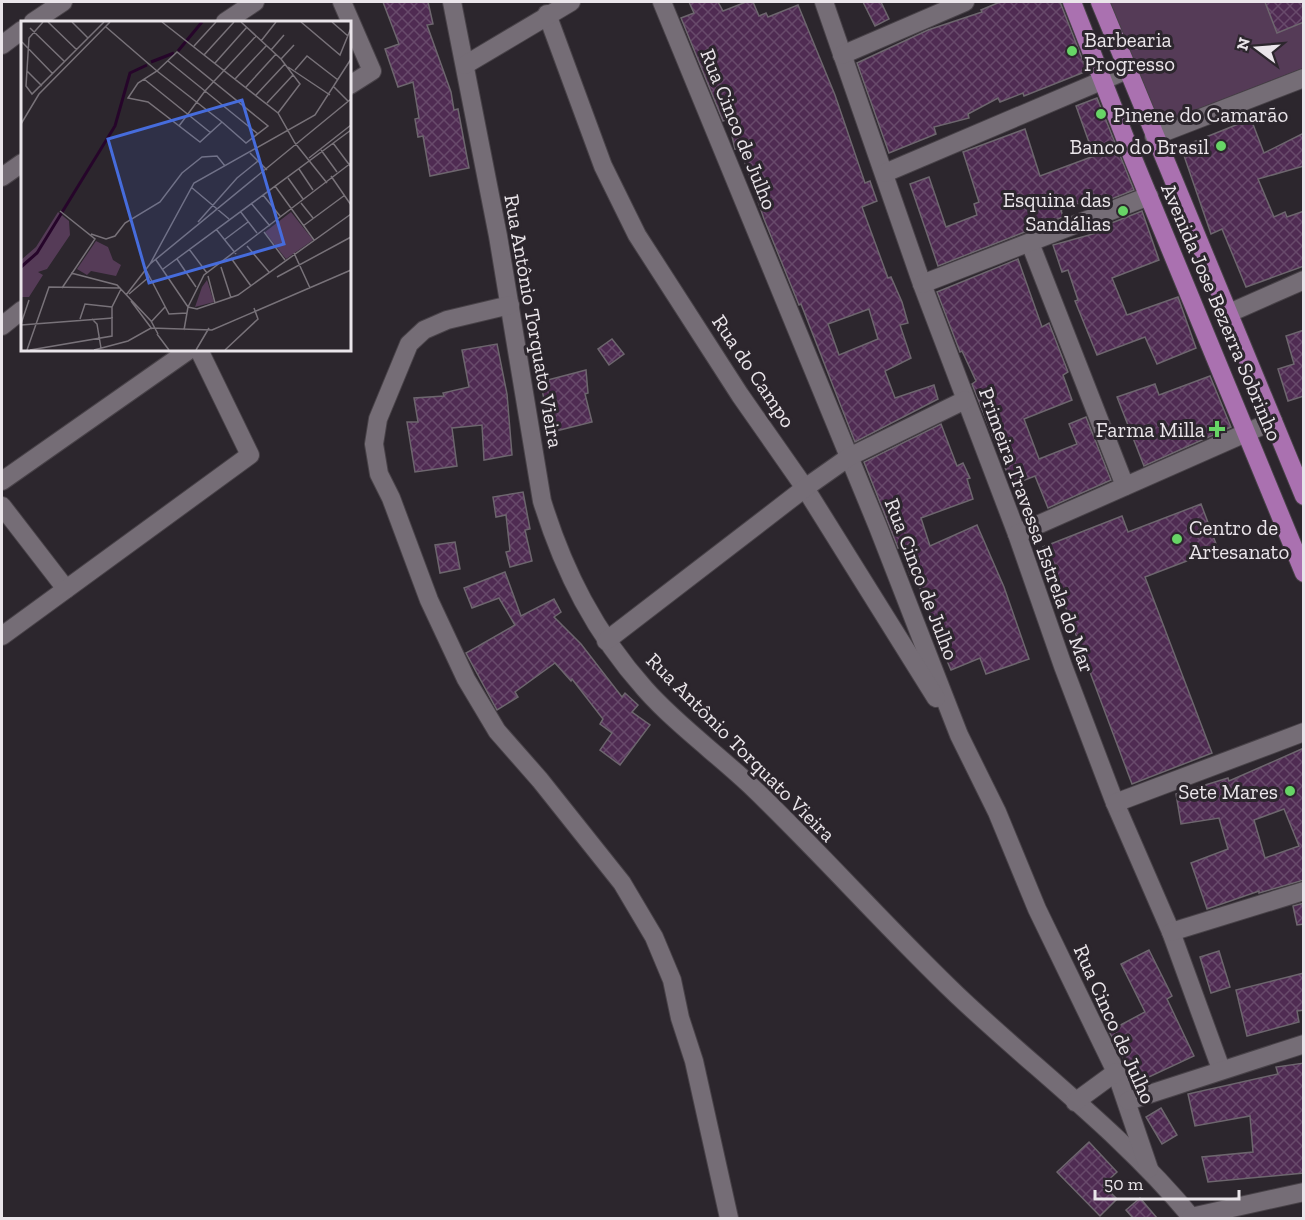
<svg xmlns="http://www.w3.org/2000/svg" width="1305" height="1220" font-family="'Zilla Slab',serif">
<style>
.green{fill:#553b57}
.building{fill:url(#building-cross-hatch);stroke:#6d666e;stroke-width:1.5;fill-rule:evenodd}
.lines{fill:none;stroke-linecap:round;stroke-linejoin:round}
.minor-casing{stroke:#484248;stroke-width:20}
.major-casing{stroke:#484248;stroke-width:20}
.minor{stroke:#756d76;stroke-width:18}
.major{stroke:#aa71b0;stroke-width:18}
.poi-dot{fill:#67d466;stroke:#2c262d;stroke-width:2}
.labels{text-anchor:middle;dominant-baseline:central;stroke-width:6;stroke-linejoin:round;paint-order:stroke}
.poi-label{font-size:21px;fill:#eae5ea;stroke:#2c262d;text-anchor:end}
.street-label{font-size:21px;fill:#eae5ea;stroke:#2c262d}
.inset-river{fill:none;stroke:#26052a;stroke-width:3}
.inset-road{fill:none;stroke:#787279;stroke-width:1.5}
.view{fill:#466cdc;fill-opacity:0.15;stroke:#466cdc;stroke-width:3}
.inset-edge{fill:none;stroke:#eae5ea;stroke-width:3}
</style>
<defs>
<pattern id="building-cross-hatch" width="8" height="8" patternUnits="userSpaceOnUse" patternTransform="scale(1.5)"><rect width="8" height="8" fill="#4f2b52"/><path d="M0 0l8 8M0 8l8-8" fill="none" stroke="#684a6b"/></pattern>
</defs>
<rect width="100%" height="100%" fill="#2c262d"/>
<polygon class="green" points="1109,2 1303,2 1303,68 1156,125"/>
<g class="building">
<polygon points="383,2 428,2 433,24 427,25 451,92 454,110 458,109 469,168 430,176 423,136 418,137 415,119 419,118 413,82 398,87 385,49 399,44"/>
<path d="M689,2H718L723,11L746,2H753L759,16L766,13L768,17L798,5L835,95L865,183L870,181L877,201L862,207L888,278L891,277L902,302L908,323L900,325L911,358L885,371L895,398L934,385L938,399L855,442L801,304L799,305L764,219L740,148L735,149L728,119L723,121L681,18L694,13ZM869,309L878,339L839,355L828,324Z"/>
<polygon points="863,2 881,2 889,19 875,26"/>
<polygon points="1000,2 1060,2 1087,71 1024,96 1023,93 1000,102 998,98 968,114 969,118 934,127 936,134 889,153 857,63 928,30 982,12 981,10"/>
<polygon points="1265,2 1304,2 1304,22 1277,33"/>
<polygon points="1097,98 1134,190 1101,203 1098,196 1061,210 1063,217 938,266 910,184 929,177 946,227 977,215 974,204 979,202 963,152 1025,129 1040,176 1094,156 1076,106"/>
<polygon points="1251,119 1264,153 1304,133 1304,166 1258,179 1274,217 1285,212 1287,217 1304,211 1304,266 1246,287 1222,229 1211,234 1181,147"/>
<polygon points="1142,211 1159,260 1112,278 1127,315 1178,297 1196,348 1157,364 1145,337 1097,355 1075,301 1078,300 1068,270 1062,272 1053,245 1111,229 1109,224"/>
<polygon points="1018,259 1042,327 1049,323 1068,372 1063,375 1072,400 1024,419 1039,459 1077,444 1069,424 1086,417 1111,480 1048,508 1035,476 1012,485 972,384 976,381 962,351 960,352 937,292"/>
<polygon points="1304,330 1304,396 1288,401 1278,369 1294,364 1286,336"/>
<polygon points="612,339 624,354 609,365 598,349"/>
<polygon points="497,344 507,394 512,455 484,460 482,425 452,428 457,466 415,472 407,422 418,422 414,398 444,396 443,393 469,387 462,350"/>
<polygon points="586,370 588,393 585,394 592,422 552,432 540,382"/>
<polygon points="1210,376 1231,427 1144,466 1117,397 1155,384 1159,395"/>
<polygon points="941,424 957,466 963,463 970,478 967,479 973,499 921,518 930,546 977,525 1004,587 1029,659 986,674 980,658 951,670 945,656 949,654 939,628 937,629 914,574 910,575 901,547 898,548 864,462"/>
<polygon points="523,492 530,529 525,530 532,561 510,567 506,552 510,551 506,515 496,517 493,497"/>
<polygon points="1201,504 1218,549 1145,577 1212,753 1132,784 1043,547 1122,516 1128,532"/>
<polygon points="455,542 460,569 440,573 435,545"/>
<polygon points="505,572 521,616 554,599 561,612 554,617 581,644 622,697 625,693 638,705 632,712 650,725 620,765 600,750 612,733 600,724 603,719 572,679 571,681 555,663 515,692 518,697 497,710 466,653 515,625 499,598 472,608 464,588"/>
<path d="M1304,748V880L1259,893V891L1207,909L1191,863L1228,849L1219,818L1181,824L1176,794L1228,778L1229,781ZM1284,809L1299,846L1265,858L1254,820Z"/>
<polygon points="1304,903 1304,924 1297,925 1293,906"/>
<polygon points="1149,950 1172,996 1167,999 1194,1056 1136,1083 1109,1031 1145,1012 1121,964"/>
<polygon points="1219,951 1230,987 1211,993 1200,957"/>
<polygon points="1304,973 1304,1010 1297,1011 1299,1022 1247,1036 1236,990"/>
<polygon points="1304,1063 1304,1173 1208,1182 1202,1157 1253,1152 1250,1116 1195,1126 1188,1094 1278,1074 1276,1067"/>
<polygon points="1161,1108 1177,1135 1162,1144 1146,1117"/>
<polygon points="1089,1142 1117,1172 1103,1185 1117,1199 1100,1216 1057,1172"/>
<polygon points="1140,1198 1157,1218 1133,1218 1126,1210"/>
</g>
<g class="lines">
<defs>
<g id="minor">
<polyline points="342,2 372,71 350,85"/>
<path d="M452,2L498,236L542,501C564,572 595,633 645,689C676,724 716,753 750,785C821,853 886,927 957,995C1035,1069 1124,1135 1192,1218"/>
<polyline points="662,2 878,527 959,735 997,812 1037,909 1116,1072 1149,1169"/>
<polyline points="824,2 922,284 1017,534 1063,666 1115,803 1171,932 1221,1069"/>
<polyline points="547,14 603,166 637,235 740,395 805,488 936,698"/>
<polyline points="33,22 63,2"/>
<polyline points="225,22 255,2"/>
<polyline points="2,45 22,30"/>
<polyline points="842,55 965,2"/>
<polyline points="465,65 571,2"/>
<polyline points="1154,136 1304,78"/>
<polyline points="885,173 1127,70"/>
<polyline points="2,177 22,163"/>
<polyline points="1030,243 1125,486"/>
<polyline points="922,284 1149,196"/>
<polyline points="510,305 447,320 424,330 409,344 378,419 374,444 379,474 391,498 429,600 466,679 497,731 540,780 622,883 654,937 672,980 680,1018 694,1061 729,1218"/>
<polyline points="1227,314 1304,280"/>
<polyline points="2,326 22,310"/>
<polyline points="2,481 189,350"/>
<polyline points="2,506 66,589"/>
<polyline points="1017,534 1273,421"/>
<polyline points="2,636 250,455 199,350"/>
<polyline points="606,641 805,488 849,457 965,400"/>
<polyline points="1115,803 1304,732"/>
<polyline points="1171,932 1304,891"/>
<polyline points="1128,1101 1304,1044"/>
<polyline points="1075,1102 1116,1072"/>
<polyline points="1191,1217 1304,1192"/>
</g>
<g id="major">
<polyline points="1072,2 1134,161 1304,573"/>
<polyline points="1100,2 1304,496"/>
</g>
</defs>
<use href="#minor" class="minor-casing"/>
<use href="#major" class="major-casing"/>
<use href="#minor" class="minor"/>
<use href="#major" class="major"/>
</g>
<g class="poi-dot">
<circle cx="1072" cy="51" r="6"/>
<circle cx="1101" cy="114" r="6"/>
<circle cx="1221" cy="146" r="6"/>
<circle cx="1123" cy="211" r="6"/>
<path d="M1214 420h6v6h6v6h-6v6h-6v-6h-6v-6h6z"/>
<circle cx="1177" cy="539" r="6"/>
<circle cx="1290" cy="791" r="6"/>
</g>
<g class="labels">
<g class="poi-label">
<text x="1084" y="39" text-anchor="start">Barbearia<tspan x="1084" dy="24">Progresso</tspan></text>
<text x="1113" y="114" text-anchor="start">Pinene do Camarão</text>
<text x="1209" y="146">Banco do Brasil</text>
<text x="1111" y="199">Esquina das<tspan x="1111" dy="24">Sandálias</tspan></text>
<text x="1205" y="429">Farma Milla</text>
<text x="1189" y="527" text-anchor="start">Centro de<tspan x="1189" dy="24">Artesanato</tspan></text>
<text x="1278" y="791">Sete Mares</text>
</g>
<g class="street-label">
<text transform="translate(739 129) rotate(68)">Rua Cinco de Julho</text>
<text transform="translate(1222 312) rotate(67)">Avenida Jose Bezerra Sobrinho</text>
<text transform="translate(534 321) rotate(80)">Rua Antônio Torquato Vieira</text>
<text transform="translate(754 371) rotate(56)">Rua do Campo</text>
<text transform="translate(1037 530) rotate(70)">Primeira Travessa Estrela do Mar</text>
<text transform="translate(922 579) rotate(69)">Rua Cinco de Julho</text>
<text transform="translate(741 747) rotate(45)">Rua Antônio Torquato Vieira</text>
<text transform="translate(1115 1024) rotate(66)">Rua Cinco de Julho</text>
</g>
</g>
<g transform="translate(21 21)">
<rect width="330" height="330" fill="#2c262d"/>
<path d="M270,191L292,219L265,238L244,211ZM186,259L193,281L174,286L181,266Z" fill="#553b57"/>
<path d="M37,191L48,200L49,214L26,248L17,251L22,254L8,276H0V239L15,226ZM75,220L87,226L92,239L100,244L95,255L70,250L66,254L56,248Z" fill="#553b57"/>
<path class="inset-river" d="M157,30L181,1M130,41L153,32M0,246L16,232L94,105L109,52L126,44"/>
<path class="inset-road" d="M22,1L8,17L5,65L11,73L83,1M27,1L56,29M51,1L67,17M141,1L257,92L274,122L306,162M220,1L260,38L279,63L257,92M280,1L319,34L330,7M311,1L327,15M85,6L136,50L201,101L225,122L247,105L156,31L136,50L117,62L107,77L127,81L179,121L201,101M9,7L44,41M240,20L255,1M1,21L32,53M173,25L195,1M250,29L263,14M183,34L213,1M260,38L273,24M147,40L237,113M194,42L226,6M267,46L309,74M274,49L286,35L317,59M6,50L21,65M123,58L190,112M214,58L245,25M225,66L255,33M313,66L327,80M235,74L264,43M246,82L272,54M0,103L18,73L89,1M158,105L184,70L235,15M312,122L330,146M300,129L316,151M229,132L246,149M288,137L330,104M278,148L292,169M310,155L330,184M267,157L282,178M254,165L293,219M170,166L208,198M242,174L259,195M230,182L249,205M280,182L292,197M39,190L74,218L41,267M219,190L236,212M177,201L216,157L237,140M282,205L324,174M195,208L215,233M243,211L264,239M70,213L85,218L94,215L104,202L139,181L161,152L181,136L196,135L204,145M203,219L227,201M226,225L248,251M168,228L186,252M273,232L289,267M210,237L230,265M156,238L175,266M135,239L167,286L176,288L217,274L330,193M129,243L330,78M200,246L210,277M142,248L330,109M125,249L148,293L166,292M50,252L96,264L130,300L137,313M187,255L194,282M256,256L330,216M108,273L128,256M105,274L129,243L173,162L294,94L330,38M110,280L131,308M59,298L64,283L91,286M71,298L76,303L80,327M130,301L144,286M0,303L8,279M0,304L92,297M163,309L167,286L183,254L330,142M136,313L148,329M6,329L28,266L99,267M9,329L91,315V286L100,268M73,329L107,320L130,307L191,309L330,249M175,329L188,307M204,329L237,298L233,287"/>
<path class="view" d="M221,79L263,223L128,262L87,118Z"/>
<rect width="330" height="330" class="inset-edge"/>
</g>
<rect width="1305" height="1220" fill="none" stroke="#eae5ea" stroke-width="6"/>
<g transform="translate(1257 48) rotate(286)" stroke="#2c262d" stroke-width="4.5" paint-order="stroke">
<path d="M0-4.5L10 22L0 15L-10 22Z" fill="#eae5ea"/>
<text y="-9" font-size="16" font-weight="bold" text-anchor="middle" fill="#eae5ea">N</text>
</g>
<path d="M1095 1190v9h144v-9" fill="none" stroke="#eae5ea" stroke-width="3"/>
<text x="1104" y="1190" font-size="18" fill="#eae5ea" stroke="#2c262d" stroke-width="4.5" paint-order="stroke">50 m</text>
</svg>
